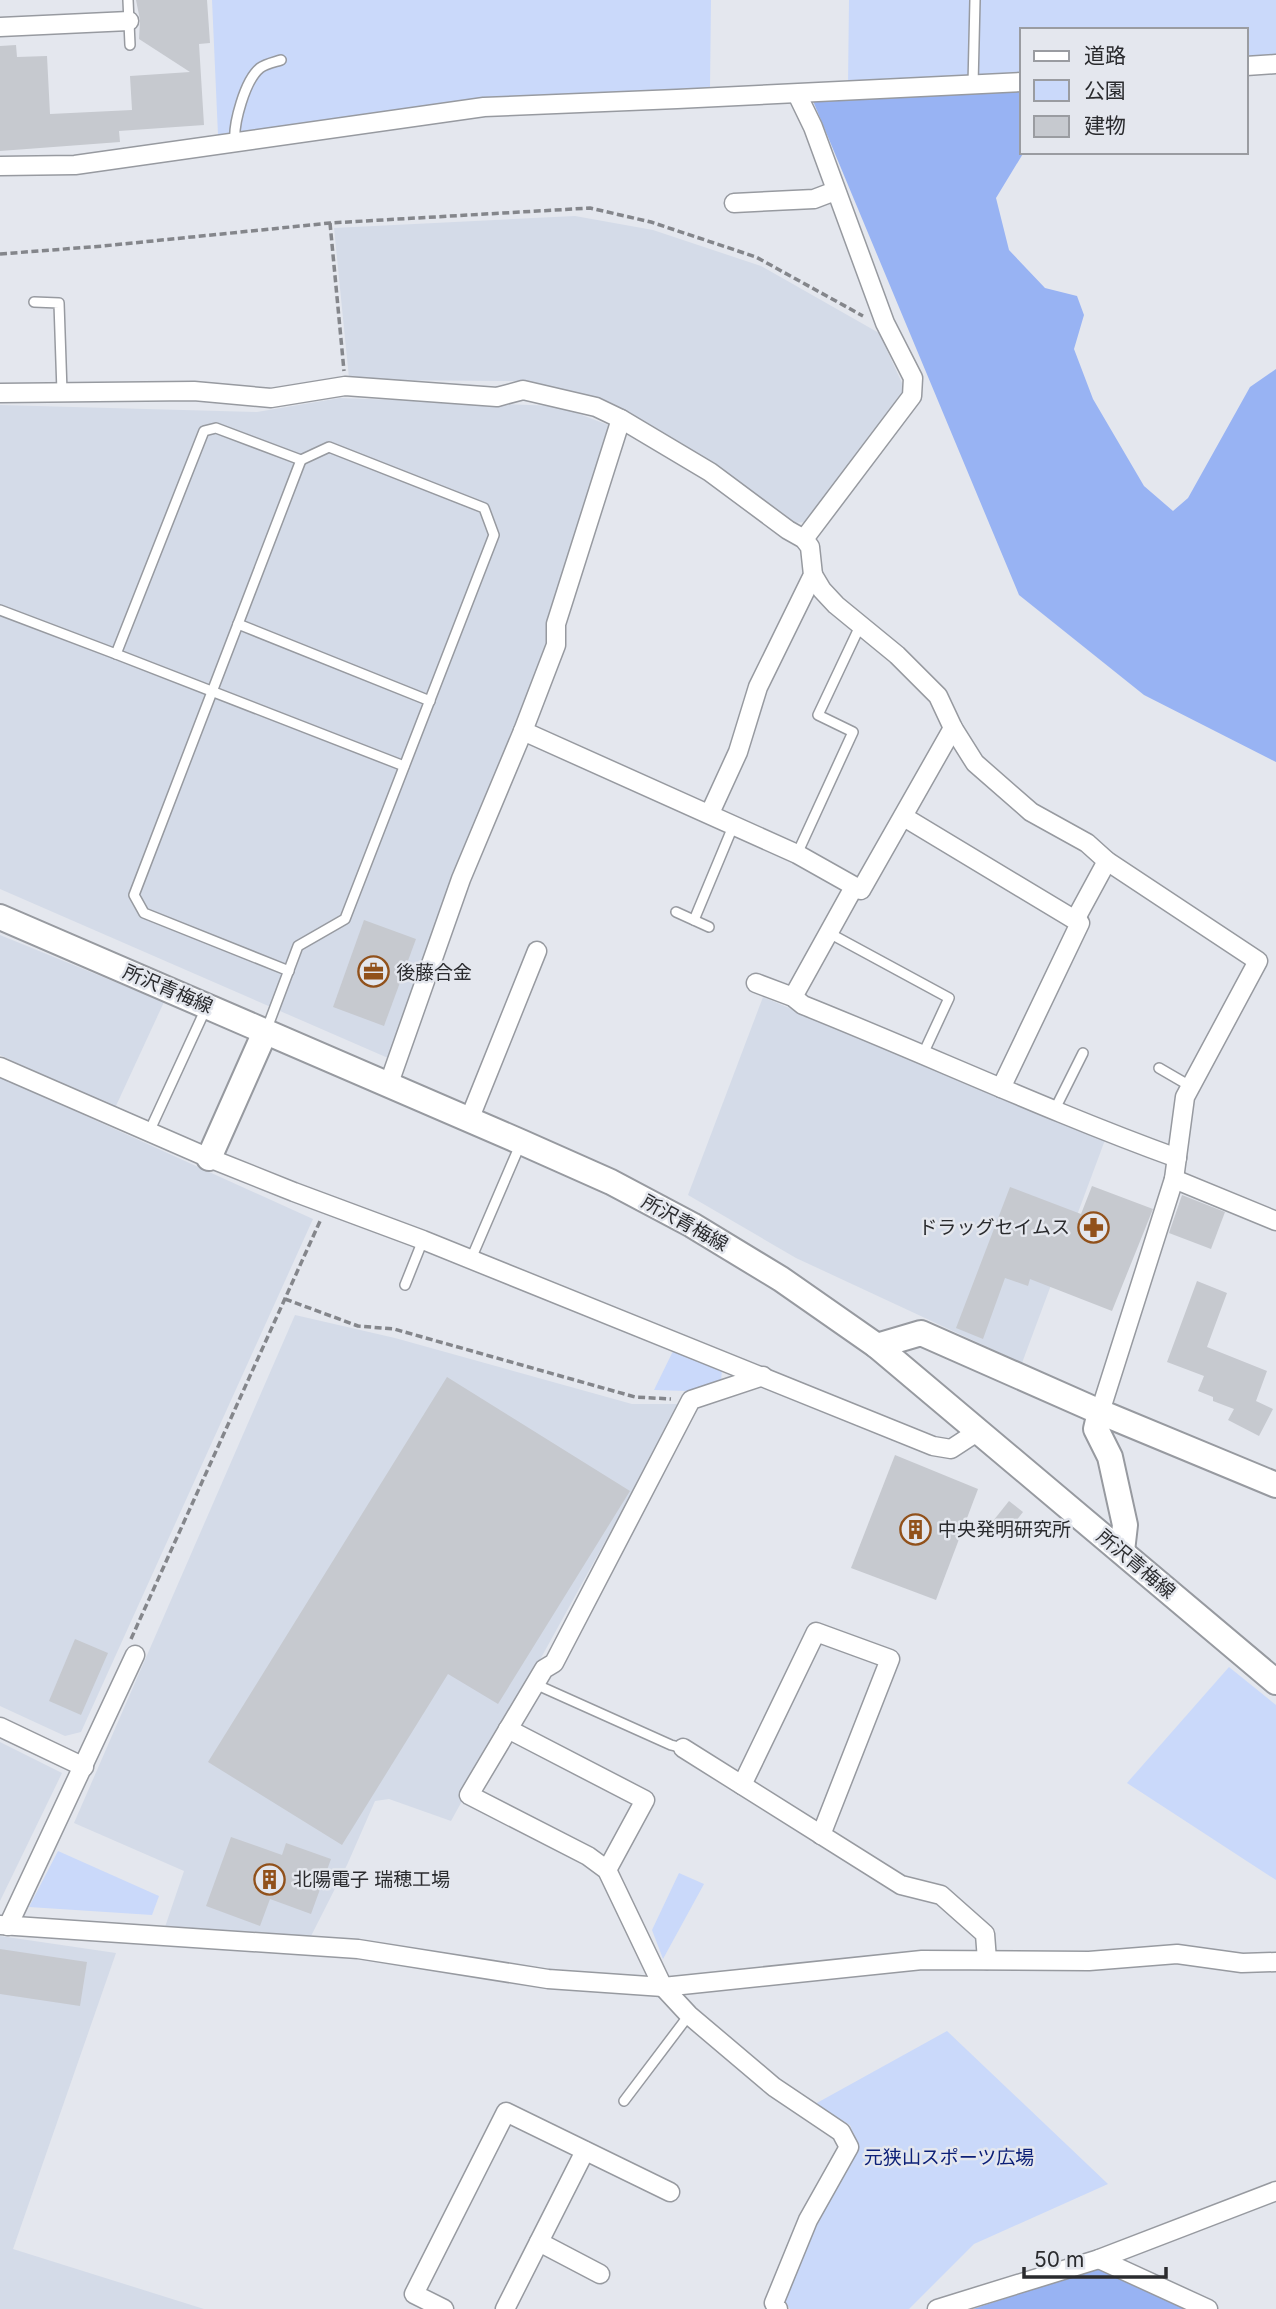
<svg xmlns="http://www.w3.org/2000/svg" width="1276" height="2309" font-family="Inter,'Noto Sans JP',sans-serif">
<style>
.built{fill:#d4dbe8}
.green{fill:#cad9fa}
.forest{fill:#98b3f3}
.building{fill:#c6c9cf}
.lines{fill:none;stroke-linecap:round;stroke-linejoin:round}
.lane-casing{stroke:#979aa0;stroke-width:12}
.street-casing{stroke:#979aa0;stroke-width:21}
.secondary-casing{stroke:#979aa0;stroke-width:28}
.path{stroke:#84868b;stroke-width:3.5;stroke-dasharray:7 3.5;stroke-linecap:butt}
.lane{stroke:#fff;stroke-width:9}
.street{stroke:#fff;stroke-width:18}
.secondary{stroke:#fff;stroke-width:24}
.labels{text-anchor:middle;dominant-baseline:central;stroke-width:5;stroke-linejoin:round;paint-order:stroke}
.poi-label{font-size:19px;fill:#2a2b2e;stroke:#e4e7ee;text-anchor:start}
.street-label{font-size:19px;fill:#2a2b2e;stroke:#e4e7ee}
.park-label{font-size:19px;fill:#0c2078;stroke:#e4e7ee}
</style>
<rect width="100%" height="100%" fill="#e4e7ee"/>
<g class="built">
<polygon points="575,216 653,230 761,266 879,333 902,383 902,399 808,522 791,523 627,413 524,381 357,380 349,378 334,228"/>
<polygon points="340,398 558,406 611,426 548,644 388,1058 0,889 0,405 257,412"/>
<polygon points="0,935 164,1002 115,1108 0,1055"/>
<polygon points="763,997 1105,1140 1022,1363 796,1258 688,1195"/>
<polygon points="0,1077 313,1219 81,1732 65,1736 0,1706"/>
<polygon points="295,1315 395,1338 632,1404 681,1404 451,1821 389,1799 375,1801 347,1865 309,1940 165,1927 184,1871 74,1823"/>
<polygon points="0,1742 62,1773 0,1901"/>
<polygon points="0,1936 116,1953 13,2249 204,2309 0,2309"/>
</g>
<g class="green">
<polygon points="212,0 711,0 710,88 481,98 218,135"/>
<polygon points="849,0 1276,0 1276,59 1246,61 1246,30 1022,30 1022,76 848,85"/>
<polygon points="674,1349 722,1368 721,1383 687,1391 654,1390"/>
<polygon points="1229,1667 1276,1705 1276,1880 1127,1783"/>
<polygon points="58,1851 159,1896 152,1915 29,1907"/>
<polygon points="679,1873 704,1884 663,1959 652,1930"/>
<polygon points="947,2031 1108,2184 974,2244 909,2309 790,2309 785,2301 817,2224 859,2149 850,2125 815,2104"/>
</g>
<g class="forest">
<polygon points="1022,90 1024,152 996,198 1009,250 1045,288 1077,296 1084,315 1074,349 1093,399 1144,486 1173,511 1188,498 1250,387 1276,369 1276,762 1144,695 1019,595 813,101"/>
<polygon points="1099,2268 1190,2309 973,2309"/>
</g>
<g class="building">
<polygon points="136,0 207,0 210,43 199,44 204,125 119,131 120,142 0,151 0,46 16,45 17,57 47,56 50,114 132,110 130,76 190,72 139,39 140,20"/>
<polygon points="364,920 416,939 384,1026 333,1007"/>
<polygon points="1092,1186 1153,1209 1112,1311 1030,1279 1028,1286 1005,1278 983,1339 956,1328 1010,1187 1081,1214"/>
<polygon points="1182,1195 1225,1212 1211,1249 1169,1233"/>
<polygon points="1197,1281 1227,1293 1207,1347 1267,1371 1256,1401 1273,1409 1259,1436 1228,1420 1234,1409 1213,1401 1213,1397 1198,1391 1204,1376 1167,1362"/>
<polygon points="447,1377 630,1491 498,1704 448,1674 342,1845 208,1762"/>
<polygon points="895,1455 978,1489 936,1600 851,1568"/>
<polygon points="1009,1501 1023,1512 1003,1538 989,1526"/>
<polygon points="75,1639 108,1653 81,1715 49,1701"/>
<polygon points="231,1837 282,1855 286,1843 331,1859 311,1914 270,1899 260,1926 206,1906"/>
<polygon points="0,1949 87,1962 80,2006 0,1994"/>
</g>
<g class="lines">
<defs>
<g id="lane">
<polyline points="128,0 130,45"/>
<polyline points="973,85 975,0"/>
<path d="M235,142C233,124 245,80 260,68C265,64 275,62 281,60"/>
<polyline points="34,302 59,303 62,392"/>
<polyline points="0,610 116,654 204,431 216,428 301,460 329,447 484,508 494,535 345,919 298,946 266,1031"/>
<polyline points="238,624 430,701"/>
<polyline points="116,654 404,766"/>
<polyline points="797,854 853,732 818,715 860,626"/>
<polyline points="676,912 709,927"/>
<polyline points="694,920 734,824"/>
<polyline points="829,933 949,998 923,1054"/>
<polyline points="289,971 144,913 134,895 301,460"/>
<polyline points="1159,1068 1190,1086"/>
<polyline points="1055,1109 1083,1053"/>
<polyline points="149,1132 207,1006"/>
<polyline points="471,1259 520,1145"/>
<polyline points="405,1285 423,1240"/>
<polyline points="535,1684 671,1745 683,1748"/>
<polyline points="624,2101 689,2015"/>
</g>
<g id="street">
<polyline points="0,27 129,21"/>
<polyline points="1246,66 1276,64"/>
<polyline points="797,94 813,127 885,323 913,378 912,396 804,539"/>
<polyline points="0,166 75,165 484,107 677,99 1022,82"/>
<polyline points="734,203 814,199 835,191"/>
<polyline points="0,393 194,391 271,398 345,386 497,397 523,390 596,407 621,419 710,472 788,530 804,539 810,547 813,575 758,687 738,752 710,813"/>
<polyline points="813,575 822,590 836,605 897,655 938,696 953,728 975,763 1031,812 1087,843 1107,861 1258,961 1185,1097 1174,1179 1100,1412"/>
<polyline points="523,731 797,854 861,890 953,728"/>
<polyline points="904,817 1080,923 1001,1088"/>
<polyline points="1075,920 1107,861"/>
<path d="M756,983L793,997L803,1005C928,1055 1050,1112 1177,1158"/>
<polyline points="793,997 854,887"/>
<polyline points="0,1067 209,1158 294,1192 423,1240 933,1446 951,1449 977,1432"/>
<polyline points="388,1086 461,879 523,731 556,645 556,624 621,419"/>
<polyline points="469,1120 537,951"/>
<polyline points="1174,1179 1276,1221"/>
<polyline points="763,1376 691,1400 554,1663 544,1669 469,1795 588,1856 607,1870 663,1987 689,2015 774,2087 841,2132 849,2147 808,2220 774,2303 778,2309"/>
<polyline points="0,1727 84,1767"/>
<polyline points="508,1729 645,1800 607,1870"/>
<polyline points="683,1748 901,1885 941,1895 985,1934 987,1960"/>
<polyline points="742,1785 816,1632 890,1659 821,1835"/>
<polyline points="0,1925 358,1949 548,1979 663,1987 922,1960 1089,1961 1177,1954 1242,1963 1276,1962"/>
<polyline points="8,1926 135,1655"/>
<polyline points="539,2242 600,2274"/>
<polyline points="1099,2259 1208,2309"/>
<polyline points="444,2309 414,2294 506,2112 670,2192"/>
<polyline points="505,2309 585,2151"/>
<polyline points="937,2309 1099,2259 1276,2191"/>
</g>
<g id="secondary">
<polyline points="0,917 521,1142 611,1182 692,1225 781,1279 877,1346 1276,1682"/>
<polyline points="209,1158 265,1032"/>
<polyline points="877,1346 921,1333 1100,1412 1276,1485"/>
<polyline points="1100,1412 1096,1429 1110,1457 1125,1525 1122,1551"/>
</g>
</defs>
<use href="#lane" class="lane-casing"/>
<use href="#street" class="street-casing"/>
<use href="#secondary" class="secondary-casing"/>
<g class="path">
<polyline points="330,223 344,371"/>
<polyline points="0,254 103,246 330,223 590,208 651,222 756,257 863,316"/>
<polyline points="285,1299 358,1326 394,1329 635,1397 671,1399"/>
<polyline points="131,1639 321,1219"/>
</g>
<use href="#lane" class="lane"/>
<use href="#street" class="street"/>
<use href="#secondary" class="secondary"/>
</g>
<defs>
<symbol id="office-ring" viewBox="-11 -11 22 22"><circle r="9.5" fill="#e4e7ee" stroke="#91511b" stroke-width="1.5"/><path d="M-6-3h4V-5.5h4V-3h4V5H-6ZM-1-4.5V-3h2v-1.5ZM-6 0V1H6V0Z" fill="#91511b"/></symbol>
<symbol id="pharmacy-ring" viewBox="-11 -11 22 22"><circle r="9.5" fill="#e4e7ee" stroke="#91511b" stroke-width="1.5"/><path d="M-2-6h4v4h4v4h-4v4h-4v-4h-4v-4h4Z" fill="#91511b"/></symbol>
<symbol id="building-ring" viewBox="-11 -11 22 22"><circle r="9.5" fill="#e4e7ee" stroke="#91511b" stroke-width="1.5"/><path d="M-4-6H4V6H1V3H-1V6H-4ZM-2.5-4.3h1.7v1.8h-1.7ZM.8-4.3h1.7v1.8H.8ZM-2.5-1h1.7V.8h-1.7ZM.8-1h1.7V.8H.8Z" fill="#91511b"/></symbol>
</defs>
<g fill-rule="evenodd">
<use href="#office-ring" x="356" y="954" width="35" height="35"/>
<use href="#pharmacy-ring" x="1076" y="1210" width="35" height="35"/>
<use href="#building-ring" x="898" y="1512" width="35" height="35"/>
<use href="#building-ring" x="252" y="1862" width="35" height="35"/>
</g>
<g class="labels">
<g class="poi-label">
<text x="396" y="972">後藤合金</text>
<text x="1070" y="1227" text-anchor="end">ドラッグセイムス</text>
<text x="938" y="1529">中央発明研究所</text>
<text x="293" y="1879">北陽電子 瑞穂工場</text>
</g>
<g class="street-label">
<text transform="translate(168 989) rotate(23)">所沢青梅線</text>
<text transform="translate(685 1223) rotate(29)">所沢青梅線</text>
<text transform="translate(1136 1564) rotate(40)">所沢青梅線</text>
</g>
<g class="park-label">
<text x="949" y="2157">元狭山スポーツ広場</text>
</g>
</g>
<rect x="1020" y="28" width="228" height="126" fill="#e4e7ee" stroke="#9a9ca1" stroke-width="2"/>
<rect x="1034" y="51" width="35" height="10" fill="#ffffff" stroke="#9a9ca1" stroke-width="2"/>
<text x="1084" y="63" font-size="21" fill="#2a2b2e">道路</text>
<rect x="1034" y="80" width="35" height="21" fill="#cad9fa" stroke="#9a9ca1" stroke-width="2"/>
<text x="1084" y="98" font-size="21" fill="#2a2b2e">公園</text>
<rect x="1034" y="116" width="35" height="21" fill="#c6c9cf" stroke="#9a9ca1" stroke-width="2"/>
<text x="1084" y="133" font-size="21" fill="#2a2b2e">建物</text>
<path d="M1024 2267v10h142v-10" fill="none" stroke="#2a2b2e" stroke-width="3.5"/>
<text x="1034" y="2267" font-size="21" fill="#2a2b2e" stroke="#e4e7ee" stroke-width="5" paint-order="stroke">50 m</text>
</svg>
